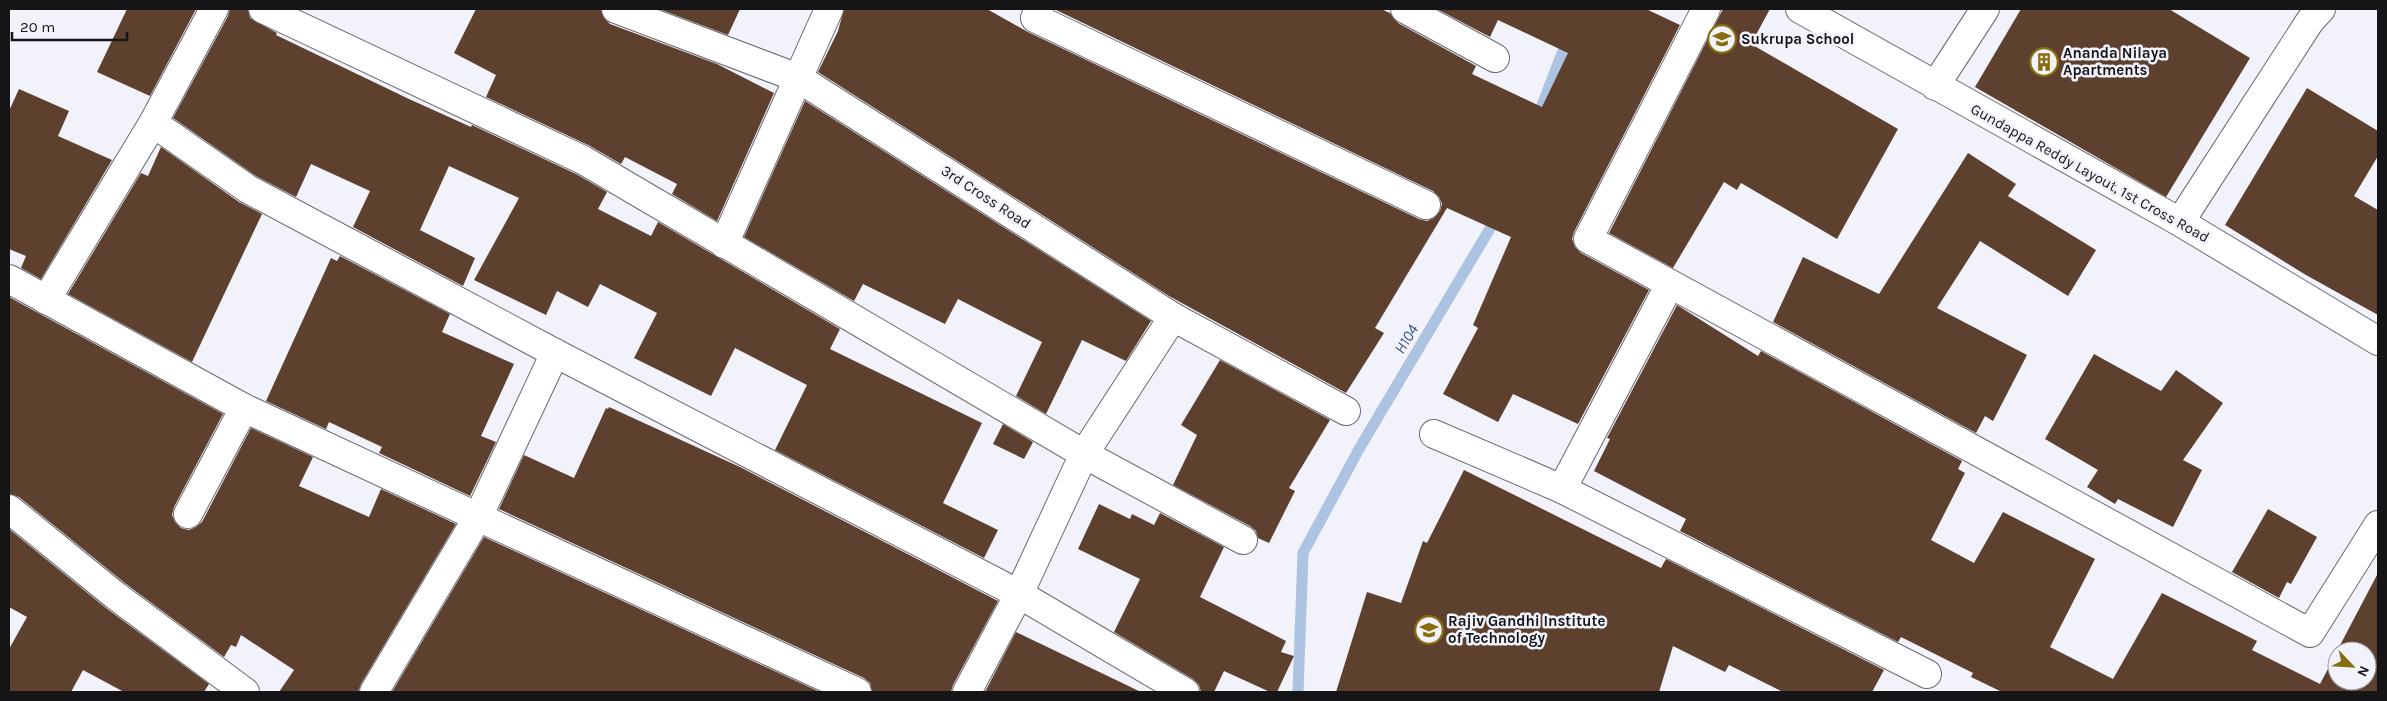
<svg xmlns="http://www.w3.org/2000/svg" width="2387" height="701" font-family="Karla,sans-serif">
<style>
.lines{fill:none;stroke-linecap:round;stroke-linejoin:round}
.stream{stroke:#acc3e1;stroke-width:11}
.building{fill:#5e402f}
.minor-casing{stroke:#6a6a71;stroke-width:30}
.tertiary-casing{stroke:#6a6a71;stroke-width:30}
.minor{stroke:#fff;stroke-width:28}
.tertiary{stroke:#fff;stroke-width:28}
.labels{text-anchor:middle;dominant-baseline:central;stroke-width:5;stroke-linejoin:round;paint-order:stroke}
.poi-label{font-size:15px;font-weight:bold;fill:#151518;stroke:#f2f2fb;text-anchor:start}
.street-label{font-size:15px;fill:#151518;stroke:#f2f2fb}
.water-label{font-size:16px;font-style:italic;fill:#365781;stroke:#f2f2fb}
</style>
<rect width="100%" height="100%" fill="#f2f2fb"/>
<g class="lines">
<g class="stream">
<polyline points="1536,121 1579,9"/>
<polyline points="1298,692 1303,553 1359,449 1498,215"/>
</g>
</g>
<g class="building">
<polygon points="127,9 196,9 150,96 97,72"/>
<polygon points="230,9 248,9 250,18 277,33 276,35 409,99 471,127 472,125 576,174 607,192 598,209 651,236 658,222 840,329 830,349 982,423 943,503 998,530 984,558 775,450 807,385 735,348 711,396 634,358 657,313 600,284 588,307 557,291 546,315 474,280 519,198 449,166 420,230 475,258 463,286 353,227 370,191 311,164 296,197 256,176 173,118 228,16"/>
<polygon points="476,9 601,9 604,18 610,24 717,64 774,93 717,221 672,194 677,184 625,157 621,164 590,146 486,97 496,75 454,53"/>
<polygon points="659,9 740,9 728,35"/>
<polygon points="844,9 987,9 1028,32 1419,219 1427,221 1434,218 1440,211 1442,204 1439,197 1433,191 1054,9 1381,9 1390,13 1398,23 1476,66 1472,74 1542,107 1568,53 1498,20 1490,37 1437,9 1646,9 1680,25 1574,232 1572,239 1575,247 1581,253 1649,290 1578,424 1513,394 1498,422 1443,394 1478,328 1473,325 1511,237 1447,208 1375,328 1384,333 1346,393 1169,296 818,72 838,31"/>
<polygon points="1723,9 1770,9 1751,44 1898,129 1837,239 1741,183 1737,190 1724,182 1673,268 1609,233"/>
<polygon points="2021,9 2169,9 2250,58 2166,197 1975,87"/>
<polygon points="2307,88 2378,131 2378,156 2354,196 2378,210 2378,315 2306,275 2225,225"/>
<polygon points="19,89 69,111 58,136 112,160 41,279 21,268 26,256 9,249 9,111"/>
<polygon points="805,101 1151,321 1126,361 1082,340 1046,414 1016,396 1042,342 958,299 945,324 863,284 854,301 744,237"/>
<polygon points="161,147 239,202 262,214 192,362 68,294 141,173 148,176"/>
<polygon points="1968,153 2016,184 2008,196 2096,250 2068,296 1980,241 1937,308 2027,355 1993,421 1985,416 1976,433 1773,322 1803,257 1879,294"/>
<polygon points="340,256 450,314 442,332 514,364 481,436 496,442 470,496 379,453 382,447 329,422 326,429 266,401 331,258 337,261"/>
<polygon points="9,297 223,414 174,507 172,515 175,522 181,528 189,530 196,527 202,522 251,428 313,457 299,486 369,517 381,489 456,524 361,684 358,692 279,692 294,670 241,635 236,647 231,645 224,657 126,584 19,497 9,494"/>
<polygon points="1677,305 1758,356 1761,351 1962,461 1958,469 1965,473 1931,540 1974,563 2003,512 2095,559 2050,647 2113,679 2162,593 2257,641 2252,650 2320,684 2337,652 2337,681 2367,681 2367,651 2337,651 2378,573 2378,692 2002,692 1971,677 1973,673 1901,637 1898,642 1680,531 1686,519 1594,471 1610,439 1607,438"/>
<polygon points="2094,354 2161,391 2176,370 2223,403 2183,460 2202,470 2173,527 2118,499 2115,504 2087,487 2098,470 2045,439"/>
<polygon points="1220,360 1330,420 1289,488 1295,491 1269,543 1258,538 1256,531 1250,526 1173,485 1197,435 1181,425"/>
<polygon points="609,407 740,467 998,601 953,685 951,692 872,692 870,683 864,678 499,509 524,455 574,478 606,408 608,409"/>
<polygon points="1003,424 1033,442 1024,459 993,444"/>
<polygon points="1464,470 1661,568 1666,559 1884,670 1872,692 1783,692 1729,665 1725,672 1673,646 1659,692 1336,692 1367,592 1401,603 1423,541 1427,543"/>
<polygon points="1099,504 1130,519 1132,514 1154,525 1160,513 1224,547 1200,597 1286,641 1281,652 1294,656 1277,692 1270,692 1224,671 1214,692 1201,692 1199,685 1193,679 1114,632 1140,579 1078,549"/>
<polygon points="2268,509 2317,537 2291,584 2287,582 2279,598 2232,572"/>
<polygon points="9,529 106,608 209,684 204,692 124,692 83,670 71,692 9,692 9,649 27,617 9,607"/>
<polygon points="484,537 820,692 392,692"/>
<polygon points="1016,632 1141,692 985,692"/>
</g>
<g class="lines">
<defs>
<g id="minor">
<polyline points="263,9 583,160 1084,454 1243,540"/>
<polyline points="616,9 798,78 1173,317 1346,411"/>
<polyline points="1039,9 1035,18 1426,205"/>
<polyline points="1405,9 1495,58"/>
<polyline points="1706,9 1588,239 2310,633 2378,525"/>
<polyline points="1800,9 2180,222 2378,341"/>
<polyline points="1935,86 1985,9"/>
<polyline points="153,123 248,189 555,353 1019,594 1185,692"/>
<polyline points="2180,222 2310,21 2321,9"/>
<polyline points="724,244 829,9"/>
<polyline points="46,300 153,123 214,9"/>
<polyline points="555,353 478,517 857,692"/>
<polyline points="1434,434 1562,489 1927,674"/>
<polyline points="1562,489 1670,284"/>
<polyline points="9,509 116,596 245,692"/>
<polyline points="188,514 244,408"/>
<polyline points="967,692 1019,594 1084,454 1173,317"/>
</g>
<polyline id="tertiary" points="9,279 244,408 478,517 374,692"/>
</defs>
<use href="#minor" class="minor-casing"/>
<use href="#tertiary" class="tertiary-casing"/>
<use href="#minor" class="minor"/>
<use href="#tertiary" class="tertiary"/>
</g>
<defs>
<symbol id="school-ring" viewBox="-11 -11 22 22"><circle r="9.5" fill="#f2f2fb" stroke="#886d0c" stroke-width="1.5"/><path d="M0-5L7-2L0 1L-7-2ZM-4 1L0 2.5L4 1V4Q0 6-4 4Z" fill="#886d0c"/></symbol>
<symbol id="building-ring" viewBox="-11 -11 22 22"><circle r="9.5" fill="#f2f2fb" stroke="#886d0c" stroke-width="1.5"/><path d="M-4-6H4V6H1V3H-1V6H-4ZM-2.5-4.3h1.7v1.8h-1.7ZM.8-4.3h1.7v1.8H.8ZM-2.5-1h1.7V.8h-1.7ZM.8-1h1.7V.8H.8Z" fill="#886d0c"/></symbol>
<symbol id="university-ring" viewBox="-11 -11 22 22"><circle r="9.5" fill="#f2f2fb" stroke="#886d0c" stroke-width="1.5"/><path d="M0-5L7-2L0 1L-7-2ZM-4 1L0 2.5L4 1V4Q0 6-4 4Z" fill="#886d0c"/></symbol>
</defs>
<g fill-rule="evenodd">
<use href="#school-ring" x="1706" y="23" width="32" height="32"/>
<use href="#building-ring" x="2028" y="46" width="32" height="32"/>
<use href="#university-ring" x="1413" y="614" width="32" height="32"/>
</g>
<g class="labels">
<g class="poi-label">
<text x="1741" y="39">Sukrupa School</text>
<text x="2063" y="53">Ananda Nilaya<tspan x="2063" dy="17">Apartments</tspan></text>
<text x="1448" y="621">Rajiv Gandhi Institute<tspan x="1448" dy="17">of Technology</tspan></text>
</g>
<g class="street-label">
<text transform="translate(2090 173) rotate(29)">Gundappa Reddy Layout, 1st Cross Road</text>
<text transform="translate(986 197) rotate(33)">3rd Cross Road</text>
</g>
<g class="water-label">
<text transform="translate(1406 339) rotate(-59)">H104</text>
</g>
</g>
<rect width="2387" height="701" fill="none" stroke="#151518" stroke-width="20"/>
<g transform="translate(2352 666) rotate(115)"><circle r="24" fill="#f2f2fb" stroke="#9a9aa0"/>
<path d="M0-4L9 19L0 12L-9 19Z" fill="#886d0c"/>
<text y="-8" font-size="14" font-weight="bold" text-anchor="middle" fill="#151518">N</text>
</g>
<path d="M12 32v8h115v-8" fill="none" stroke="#151518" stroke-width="2.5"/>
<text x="20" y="32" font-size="15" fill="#151518" stroke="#f2f2fb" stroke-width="4" paint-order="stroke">20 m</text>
</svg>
